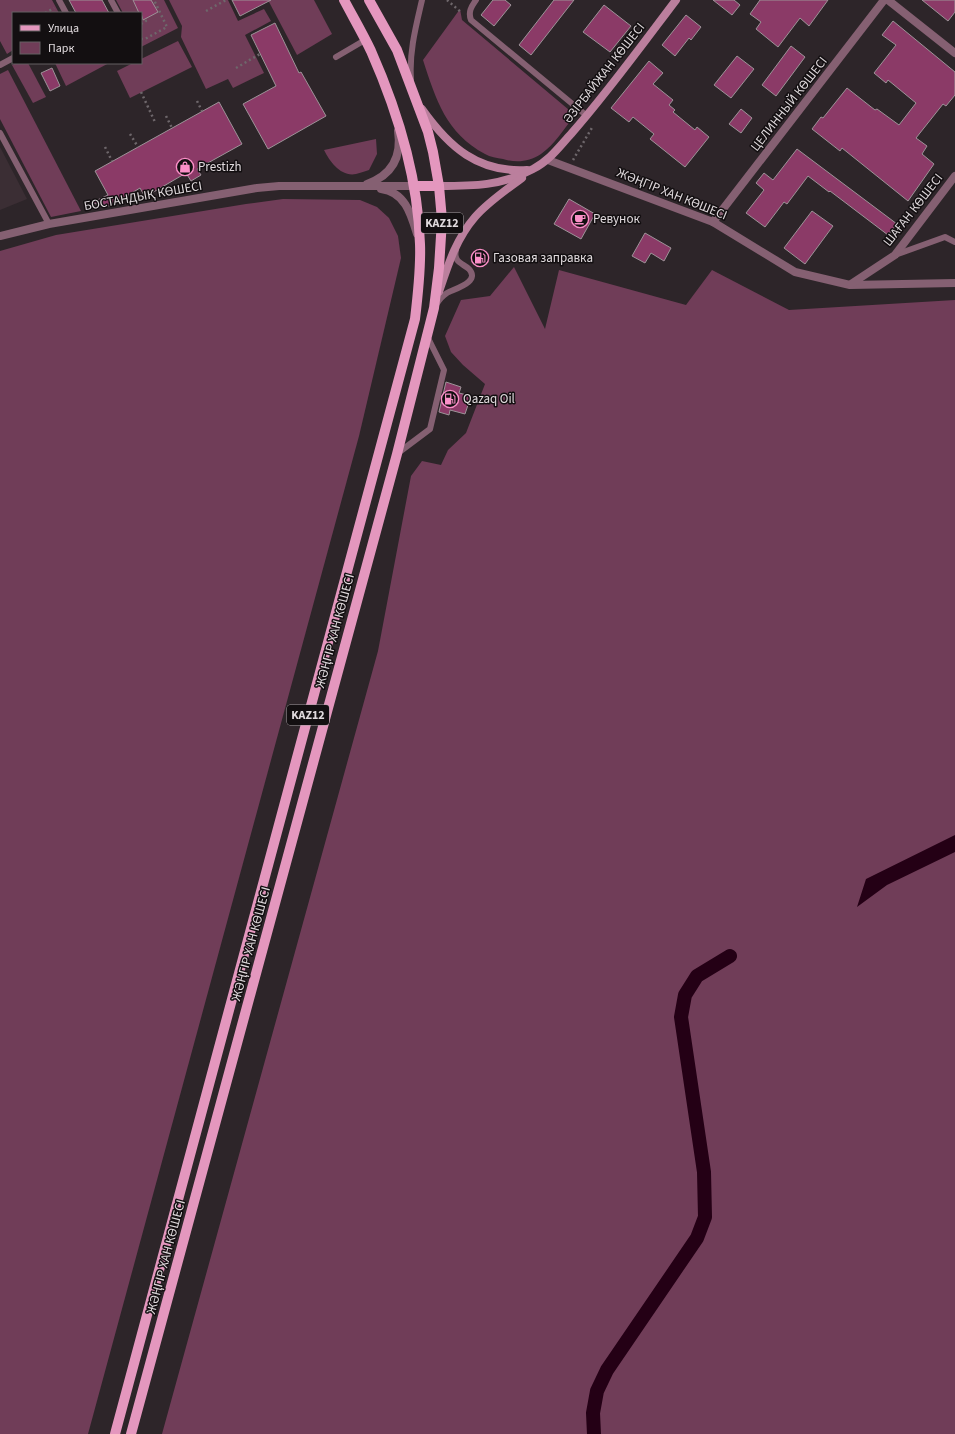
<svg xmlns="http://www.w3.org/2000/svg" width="955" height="1434" font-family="'Source Sans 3',sans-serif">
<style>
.built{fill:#3b2e34}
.green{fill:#703d58}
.water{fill:#240015}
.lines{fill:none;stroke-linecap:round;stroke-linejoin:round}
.canal{stroke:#240015;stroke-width:14}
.building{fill:#8b3a67;stroke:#9d9398}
.path{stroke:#6e676b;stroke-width:2.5;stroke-dasharray:2 3;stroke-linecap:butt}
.lane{stroke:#856072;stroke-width:6}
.street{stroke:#856072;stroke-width:8}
.secondary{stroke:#bb7f9d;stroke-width:8}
.primary{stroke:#e497be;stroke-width:10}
.labels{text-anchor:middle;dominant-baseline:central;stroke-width:3;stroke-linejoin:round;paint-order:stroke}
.shield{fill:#130f11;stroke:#a29da0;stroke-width:1}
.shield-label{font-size:12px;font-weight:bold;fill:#e0dadd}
.street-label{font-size:13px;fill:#e0dadd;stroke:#130f11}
.poi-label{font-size:13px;fill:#e0dadd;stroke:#130f11;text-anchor:start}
</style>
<rect width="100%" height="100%" fill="#2d2529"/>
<polygon class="built" points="0,147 27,199 0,210"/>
<g class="green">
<polygon points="0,0 52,0 59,13 13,13 13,50 7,54 0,41"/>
<polygon points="116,0 164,0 178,28 141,47 141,13 123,13"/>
<polygon points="169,0 228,0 238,21 264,9 271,21 245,35 264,73 233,88 228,79 206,89 181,37 182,26"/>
<polygon points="268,0 314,0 332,34 297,55"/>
<path d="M460,9L462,20L575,115C564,129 555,144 541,154C529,162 516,163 503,159C497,158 490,157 485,154C446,133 436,100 423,60Z"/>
<polygon points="178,41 192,67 130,98 117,71 133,63 141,63 141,59"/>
<polygon points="16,63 28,63 46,97 33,103 12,65"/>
<polygon points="55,63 109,63 66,86"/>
<polygon points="8,70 81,211 51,217 0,119 0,74"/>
<path d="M376,139L377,154L369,170C365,171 361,173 356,174C341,177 330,162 324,150Z"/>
<polygon points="283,199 360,200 377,207 389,218 398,236 401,258 359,436 88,1434 0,1434 0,251 56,235 246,204"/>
<polygon points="514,267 545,329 559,270 686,305 712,270 789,310 955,300 955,1434 162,1434 378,651 411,476 422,461 441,465 448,450 466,433 485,384 463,365 451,352 445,336 461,300 490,296"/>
</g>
<polygon class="water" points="955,835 955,852 887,885 857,907 866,879"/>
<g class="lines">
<polyline class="canal" points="594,1434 593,1413 597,1391 607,1370 697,1238 705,1217 704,1172 681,1017 685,995 697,976 730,956"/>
</g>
<g class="building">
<polygon points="69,0 102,0 109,13 76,13"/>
<polygon points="133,0 151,0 158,12 143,20 141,13 139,13"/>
<polygon points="232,0 271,0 240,16"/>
<polygon points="493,0 505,0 511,5 494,26 481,15"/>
<polygon points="554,0 574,0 531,55 519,45"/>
<polygon points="713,0 734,0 740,5 732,15"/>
<polygon points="760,0 828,0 809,26 800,18 778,47 756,29 761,22 750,14"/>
<polygon points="922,0 955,0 955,12 948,21"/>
<polygon points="604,5 631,26 610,52 583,32"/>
<polygon points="686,15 701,27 691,40 689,38 675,56 662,45"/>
<polygon points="893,21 955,72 955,95 946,106 943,104 916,138 927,146 922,154 934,164 908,201 842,148 840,151 812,129 821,117 823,118 847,88 875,110 877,109 899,125 916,103 888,80 886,83 874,73 896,45 882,35"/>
<polygon points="275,23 299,73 301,72 326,116 268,149 243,104 276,86 251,35"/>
<polygon points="791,46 805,57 776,96 762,85"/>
<polygon points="737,56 754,69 731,98 714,85"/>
<polygon points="649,61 663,73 653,84 673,100 669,105 675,110 673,112 695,130 697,127 709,137 685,167 650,139 654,134 633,117 629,122 611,108"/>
<polygon points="52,68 60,86 50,91 41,73"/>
<polygon points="219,102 242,144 197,169 201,175 191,181 186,173 145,197 140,188 110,206 91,203 108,195 95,171"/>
<polygon points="741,109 752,118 741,133 729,124"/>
<polygon points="797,149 897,224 888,235 830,191 829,192 808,176 787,204 784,202 765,227 746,213 764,190 756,183 764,173 773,180"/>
<polygon points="569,199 595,214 581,239 554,224"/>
<polygon points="812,211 833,226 805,264 784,248"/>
<polygon points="645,233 671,248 664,261 651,253 645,263 632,256"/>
<polygon points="446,382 461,387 459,393 471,396 465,414 450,410 449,415 439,412"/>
</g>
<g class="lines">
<g class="path">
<polyline points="447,0 462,13"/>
<polyline points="206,11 226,0"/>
<polyline points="45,13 54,8"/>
<polyline points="141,24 146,21 145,19"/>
<polyline points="141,39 145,39 167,27 154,0"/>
<polyline points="236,68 260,54"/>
<polyline points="141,92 155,122"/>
<polyline points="197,101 202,111"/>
<polyline points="166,116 172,128"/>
<polyline points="130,134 138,147"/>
<polyline points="105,147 112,161"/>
<polyline points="573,160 593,126"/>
</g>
<g class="lane">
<polyline points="59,0 66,13"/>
<polyline points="111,0 118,13"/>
<path d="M476,0C471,7 468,12 471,20L587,116"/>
<polyline points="336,57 365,40"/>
<polyline points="0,65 13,58"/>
<path d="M411,79C409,52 416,26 422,0"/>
<polyline points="0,133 49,224"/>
<polyline points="895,255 945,237 955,242"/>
<path d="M436,305C439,300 442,296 447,293C454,289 481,282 469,269C462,263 453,262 456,250"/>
<polyline points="398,453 430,429 444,370 427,336"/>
</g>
<g class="street">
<polyline points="888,0 955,53"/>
<polyline points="548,160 713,222 795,272 850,285 955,283"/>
<path d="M367,184C392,175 402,157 398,131"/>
<path d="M381,189C405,192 411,214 417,234"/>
<polyline points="713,222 884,0"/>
<polyline points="0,236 49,224 257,188 279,186 414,186"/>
<polyline points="851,284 895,255 955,176"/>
</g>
<g class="secondary">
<path d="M422,109C449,147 478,173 527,170"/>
<path d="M439,186C473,186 502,186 533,169C549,161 559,147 571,134C608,92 642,45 676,0"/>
<path d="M439,292C448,265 456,239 475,217C488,202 506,190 522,178"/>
</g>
<g class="primary">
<polyline points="414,186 439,186"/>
<path d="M115,1434L415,319C418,294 421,269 420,244C418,177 398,112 371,51C363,34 353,17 344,0"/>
<polyline points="131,1434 397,454 434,308 439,268 442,220 439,186 433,152 428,132 397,50 369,0"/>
</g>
</g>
<defs>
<symbol id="shop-ring" viewBox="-11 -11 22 22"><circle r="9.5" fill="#130f11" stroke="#fa8fc7" stroke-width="1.5"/><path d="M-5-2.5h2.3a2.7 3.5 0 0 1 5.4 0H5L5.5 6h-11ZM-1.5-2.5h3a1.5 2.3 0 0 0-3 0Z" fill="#fa8fc7"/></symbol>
<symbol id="cafe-ring" viewBox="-11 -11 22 22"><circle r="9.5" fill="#130f11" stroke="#fa8fc7" stroke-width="1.5"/><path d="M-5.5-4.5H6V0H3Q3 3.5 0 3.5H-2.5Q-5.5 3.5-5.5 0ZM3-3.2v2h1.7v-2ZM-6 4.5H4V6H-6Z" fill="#fa8fc7"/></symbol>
<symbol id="fuel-ring" viewBox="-11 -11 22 22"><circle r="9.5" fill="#130f11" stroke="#fa8fc7" stroke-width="1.5"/><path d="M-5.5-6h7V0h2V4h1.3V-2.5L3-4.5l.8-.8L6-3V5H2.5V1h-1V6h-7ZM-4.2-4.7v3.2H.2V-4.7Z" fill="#fa8fc7"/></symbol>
</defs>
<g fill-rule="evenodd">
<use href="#shop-ring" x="175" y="157" width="20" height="20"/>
<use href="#cafe-ring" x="570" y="209" width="20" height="20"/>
<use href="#fuel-ring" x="470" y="248" width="20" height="20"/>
<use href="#fuel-ring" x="440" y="389" width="20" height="20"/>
</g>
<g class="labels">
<g class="shield">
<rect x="421" y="213" width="42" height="20" rx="3"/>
<rect x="287" y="705" width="42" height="20" rx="3"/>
</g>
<g class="shield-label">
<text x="442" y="223">KAZ12</text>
<text x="308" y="715">KAZ12</text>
</g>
<g class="street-label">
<text transform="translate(604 73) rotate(-52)">ӘЗІРБАЙЖАН КӨШЕСІ</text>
<text transform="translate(789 104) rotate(-52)">ЦЕЛИННЫЙ КӨШЕСІ</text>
<text transform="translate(672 194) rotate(22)">ЖӘҢГІР ХАН КӨШЕСІ</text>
<text transform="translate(143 196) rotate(-10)">БОСТАНДЫҚ КӨШЕСІ</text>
<text transform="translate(913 210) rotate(-52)">ШАҒАН КӨШЕСІ</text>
<text transform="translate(335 631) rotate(-75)">ЖӘҢГІР ХАН КӨШЕСІ</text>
<text transform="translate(251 944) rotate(-75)">ЖӘҢГІР ХАН КӨШЕСІ</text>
<text transform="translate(166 1257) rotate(-75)">ЖӘҢГІР ХАН КӨШЕСІ</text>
</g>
<g class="poi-label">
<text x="198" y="167">Prestizh</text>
<text x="593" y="219">Ревунок</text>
<text x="493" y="258">Газовая заправка</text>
<text x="463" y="399">Qazaq Oil</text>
</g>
</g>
<rect x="12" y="12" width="130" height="52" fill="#130f11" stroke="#656063"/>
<rect x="20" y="25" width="20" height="6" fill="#e497be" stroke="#656063"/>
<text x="48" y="32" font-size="12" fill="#e0dadd">Улица</text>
<rect x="20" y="42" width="20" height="12" fill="#703d58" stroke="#656063"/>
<text x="48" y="52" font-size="12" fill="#e0dadd">Парк</text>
</svg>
